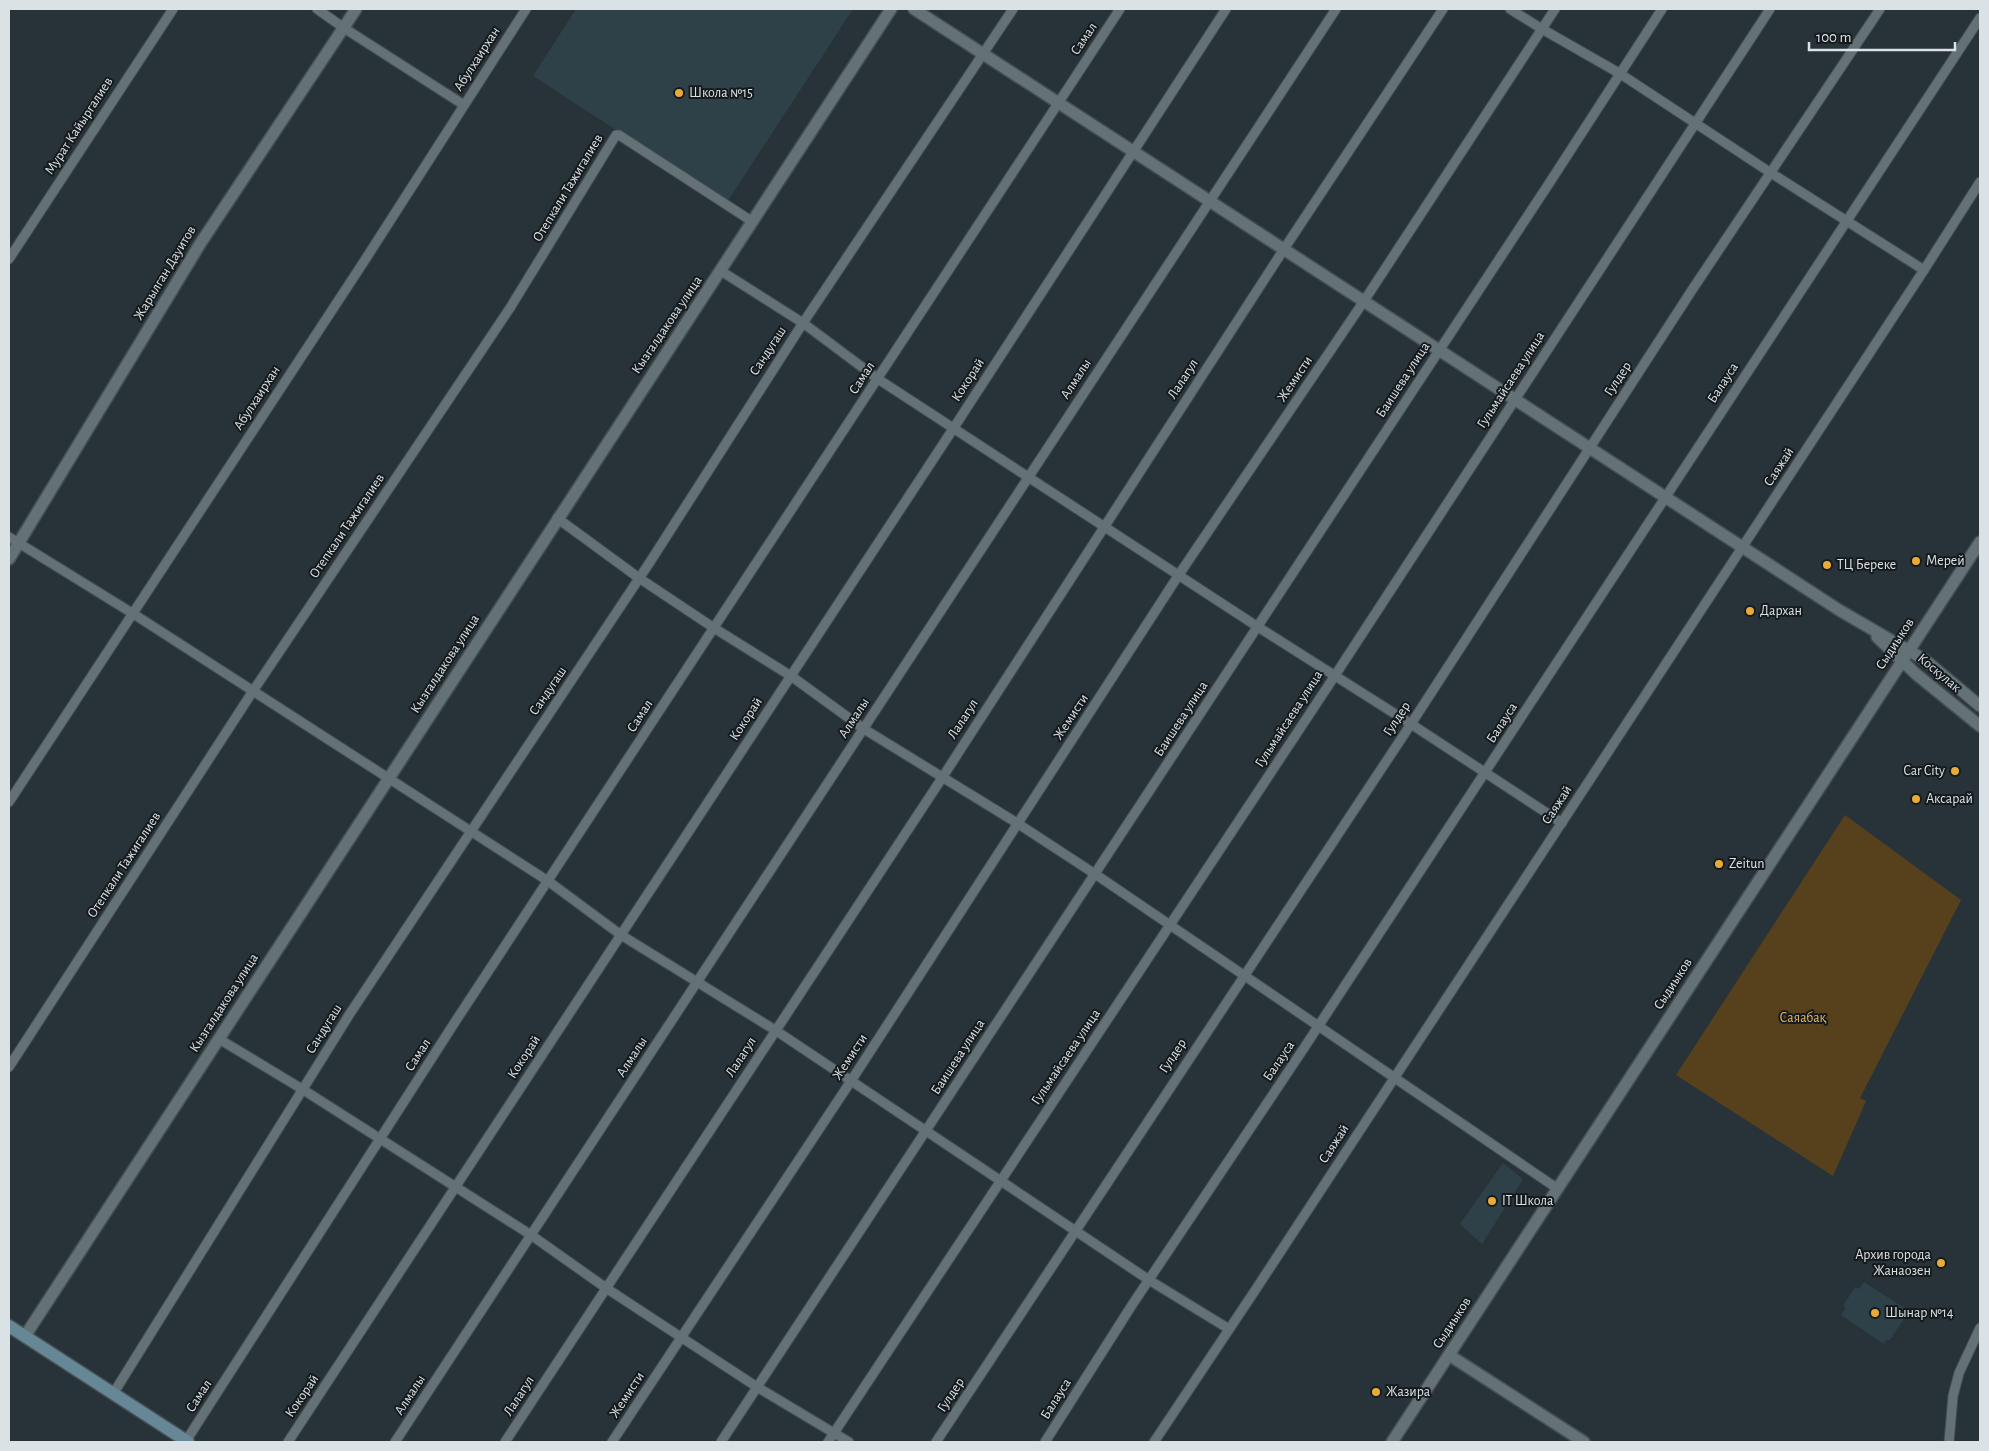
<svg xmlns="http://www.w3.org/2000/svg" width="1989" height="1451" font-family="'Alegreya Sans',sans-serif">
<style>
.built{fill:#2e4149}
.green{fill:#57411d}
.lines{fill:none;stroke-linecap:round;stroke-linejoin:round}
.minor-casing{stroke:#454f53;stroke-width:11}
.tertiary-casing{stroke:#454f53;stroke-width:14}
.secondary-casing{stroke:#454f53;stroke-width:15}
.minor{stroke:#647177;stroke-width:9}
.tertiary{stroke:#647177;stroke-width:11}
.secondary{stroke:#668795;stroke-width:12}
.poi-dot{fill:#e9ab38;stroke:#151a1d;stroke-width:2}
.labels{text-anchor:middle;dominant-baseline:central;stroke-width:4;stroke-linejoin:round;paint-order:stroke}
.street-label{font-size:14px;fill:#dbe2e6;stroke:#151a1d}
.poi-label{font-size:14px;fill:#dbe2e6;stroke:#151a1d;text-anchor:start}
.park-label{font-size:14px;fill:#eab661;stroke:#151a1d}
</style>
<rect width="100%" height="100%" fill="#283339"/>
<g class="built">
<polygon points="576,9 853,9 727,202 533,76"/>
<polygon points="1503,1163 1523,1179 1482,1244 1460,1224"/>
<polygon points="1864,1282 1909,1311 1890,1340 1886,1340 1884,1344 1841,1315 1846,1308 1843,1306 1855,1287 1859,1289"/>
</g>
<polygon class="green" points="1845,815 1961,900 1860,1098 1866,1101 1833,1176 1676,1075"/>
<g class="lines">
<defs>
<g id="minor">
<polyline points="317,9 344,28 464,105"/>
<polyline points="1510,9 1542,29 1619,73 1771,173 1924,270"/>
<polyline points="9,259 173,9"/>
<polyline points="721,271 803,323 878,379 1258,627 1411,724 1562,823"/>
<polyline points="557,518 639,578 714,628 791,676 864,729 1017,823 1095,874 1558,1189"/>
<polyline points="9,537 132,613 548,881 621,935 775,1030 1149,1280 1229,1329"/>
<polyline points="9,802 363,263 526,9"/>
<polyline points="219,1039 302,1089 531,1235 606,1288 757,1387 849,1442"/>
<polyline points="9,1067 253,691 510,308 616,135 619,135 753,222"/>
<polyline points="113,1394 349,1015 650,562 803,323 1013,9"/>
<polyline points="186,1441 455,1022 1120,9"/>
<polyline points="288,1442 953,429 1226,9"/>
<polyline points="395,1442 1336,9"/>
<polyline points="505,1442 942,778 1284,249 1443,9"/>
<polyline points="612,1442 851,1081 1178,576 1364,301 1555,9"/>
<polyline points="721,1442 1550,182 1662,9"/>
<polyline points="828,1442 1334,677 1770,9"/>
<polyline points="936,1442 1411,724 1692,290 1880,9"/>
<polyline points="1045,1442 1132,1305 1304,1048 1980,18"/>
<polyline points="1154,1442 1256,1289 1924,270 1980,182"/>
<polyline points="1949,1442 1953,1396 1959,1373 1980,1328"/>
</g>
<g id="tertiary">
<polyline points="914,9 1839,610 1925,660 1980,706"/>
<polyline points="9,559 200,244 356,9"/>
<polyline points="1877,637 1916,674 1980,726"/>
<polyline points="25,1336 891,9"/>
<polyline points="1449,1355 1584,1442"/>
<polyline points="1392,1442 1980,542"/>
</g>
<polyline id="secondary" points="9,1326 188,1442"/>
</defs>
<use href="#minor" class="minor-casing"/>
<use href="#tertiary" class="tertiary-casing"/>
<use href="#secondary" class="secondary-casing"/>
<use href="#minor" class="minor"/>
<use href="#tertiary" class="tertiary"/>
<use href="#secondary" class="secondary"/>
</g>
<g class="poi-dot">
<circle cx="679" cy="93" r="5"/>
<circle cx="1916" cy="561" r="5"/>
<circle cx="1827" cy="565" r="5"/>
<circle cx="1750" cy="611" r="5"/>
<circle cx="1955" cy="771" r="5"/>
<circle cx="1916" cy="799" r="5"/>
<circle cx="1719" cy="864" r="5"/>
<circle cx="1492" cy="1201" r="5"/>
<circle cx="1941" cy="1263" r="5"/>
<circle cx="1875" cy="1313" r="5"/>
<circle cx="1376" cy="1392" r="5"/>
</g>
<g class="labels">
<g class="street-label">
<text transform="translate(1084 39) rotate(-56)">Самал</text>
<text transform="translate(477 59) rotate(-57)">Абулхаирхан</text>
<text transform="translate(79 126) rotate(-57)">Мурат Кайыргалиев</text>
<text transform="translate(568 188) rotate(-59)">Отепкали Тажигалиев</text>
<text transform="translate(165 273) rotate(-59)">Жарылган Дауитов</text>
<text transform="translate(667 325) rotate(-56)">Кызгалдакова улица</text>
<text transform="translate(768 351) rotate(-57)">Сандугаш</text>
<text transform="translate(862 378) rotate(-57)">Самал</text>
<text transform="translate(1076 379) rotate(-57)">Алмалы</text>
<text transform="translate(1183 379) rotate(-57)">Лалагул</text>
<text transform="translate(1295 379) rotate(-56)">Жемисти</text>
<text transform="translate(1618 379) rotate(-57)">Гулдер</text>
<text transform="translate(968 380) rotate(-57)">Кокорай</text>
<text transform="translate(1403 380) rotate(-57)">Баишева улица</text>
<text transform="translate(1511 380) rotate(-57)">Гульмайсаева улица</text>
<text transform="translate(1723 383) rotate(-57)">Балауса</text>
<text transform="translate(257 398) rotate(-57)">Абулхаирхан</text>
<text transform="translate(1779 467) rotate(-57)">Саяжай</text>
<text transform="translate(347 526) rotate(-56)">Отепкали Тажигалиев</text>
<text transform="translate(1895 644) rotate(-57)">Сыдиыков</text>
<text transform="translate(445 664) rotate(-57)">Кызгалдакова улица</text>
<text transform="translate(1939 673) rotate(40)">Коскулак</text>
<text transform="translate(548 691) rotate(-56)">Сандугаш</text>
<text transform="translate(640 716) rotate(-57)">Самал</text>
<text transform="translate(1071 717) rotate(-57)">Жемисти</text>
<text transform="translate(854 718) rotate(-57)">Алмалы</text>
<text transform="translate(746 719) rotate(-57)">Кокорай</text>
<text transform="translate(963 719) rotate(-57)">Лалагул</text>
<text transform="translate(1181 719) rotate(-57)">Баишева улица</text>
<text transform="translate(1289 719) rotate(-57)">Гульмайсаева улица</text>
<text transform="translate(1397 719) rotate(-57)">Гулдер</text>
<text transform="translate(1502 723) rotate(-57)">Балауса</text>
<text transform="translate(1557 805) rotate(-57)">Саяжай</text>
<text transform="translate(124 865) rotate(-57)">Отепкали Тажигалиев</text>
<text transform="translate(1673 984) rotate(-57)">Сыдиыков</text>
<text transform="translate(224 1003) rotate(-57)">Кызгалдакова улица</text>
<text transform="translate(324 1029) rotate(-58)">Сандугаш</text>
<text transform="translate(418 1055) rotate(-57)">Самал</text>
<text transform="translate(1173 1056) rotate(-57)">Гулдер</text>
<text transform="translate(524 1057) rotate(-57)">Кокорай</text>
<text transform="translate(632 1057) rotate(-57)">Алмалы</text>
<text transform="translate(741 1057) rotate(-57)">Лалагул</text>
<text transform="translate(850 1057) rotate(-57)">Жемисти</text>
<text transform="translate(958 1057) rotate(-57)">Баишева улица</text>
<text transform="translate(1066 1057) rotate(-56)">Гульмайсаева улица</text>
<text transform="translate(1279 1061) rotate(-56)">Балауса</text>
<text transform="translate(1334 1144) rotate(-57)">Саяжай</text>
<text transform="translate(1452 1323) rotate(-57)">Сыдиыков</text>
<text transform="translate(410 1395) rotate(-57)">Алмалы</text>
<text transform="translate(627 1395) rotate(-57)">Жемисти</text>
<text transform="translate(951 1395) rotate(-57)">Гулдер</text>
<text transform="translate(199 1396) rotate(-57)">Самал</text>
<text transform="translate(302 1396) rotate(-56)">Кокорай</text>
<text transform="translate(519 1396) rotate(-57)">Лалагул</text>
<text transform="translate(1056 1399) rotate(-58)">Балауса</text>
</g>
<g class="poi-label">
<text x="689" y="93">Школа №15</text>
<text x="1926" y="561">Мерей</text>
<text x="1837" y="565">ТЦ Береке</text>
<text x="1760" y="611">Дархан</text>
<text x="1945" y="771" text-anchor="end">Car City</text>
<text x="1926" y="799">Аксарай</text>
<text x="1729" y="864">Zeitun</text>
<text x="1502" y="1201">IT Школа</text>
<text x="1931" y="1255" text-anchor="end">Архив города<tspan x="1931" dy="16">Жанаозен</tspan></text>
<text x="1885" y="1313">Шынар №14</text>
<text x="1386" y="1392">Жазира</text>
</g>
<g class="park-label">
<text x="1803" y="1018">Саяабақ</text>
</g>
</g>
<rect width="1989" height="1451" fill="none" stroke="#dbe2e6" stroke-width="20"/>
<path d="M1809 42v8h146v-8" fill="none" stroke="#dbe2e6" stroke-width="2.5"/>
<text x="1816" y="42" font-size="15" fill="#dbe2e6" stroke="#151a1d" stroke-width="4" paint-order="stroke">100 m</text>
</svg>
